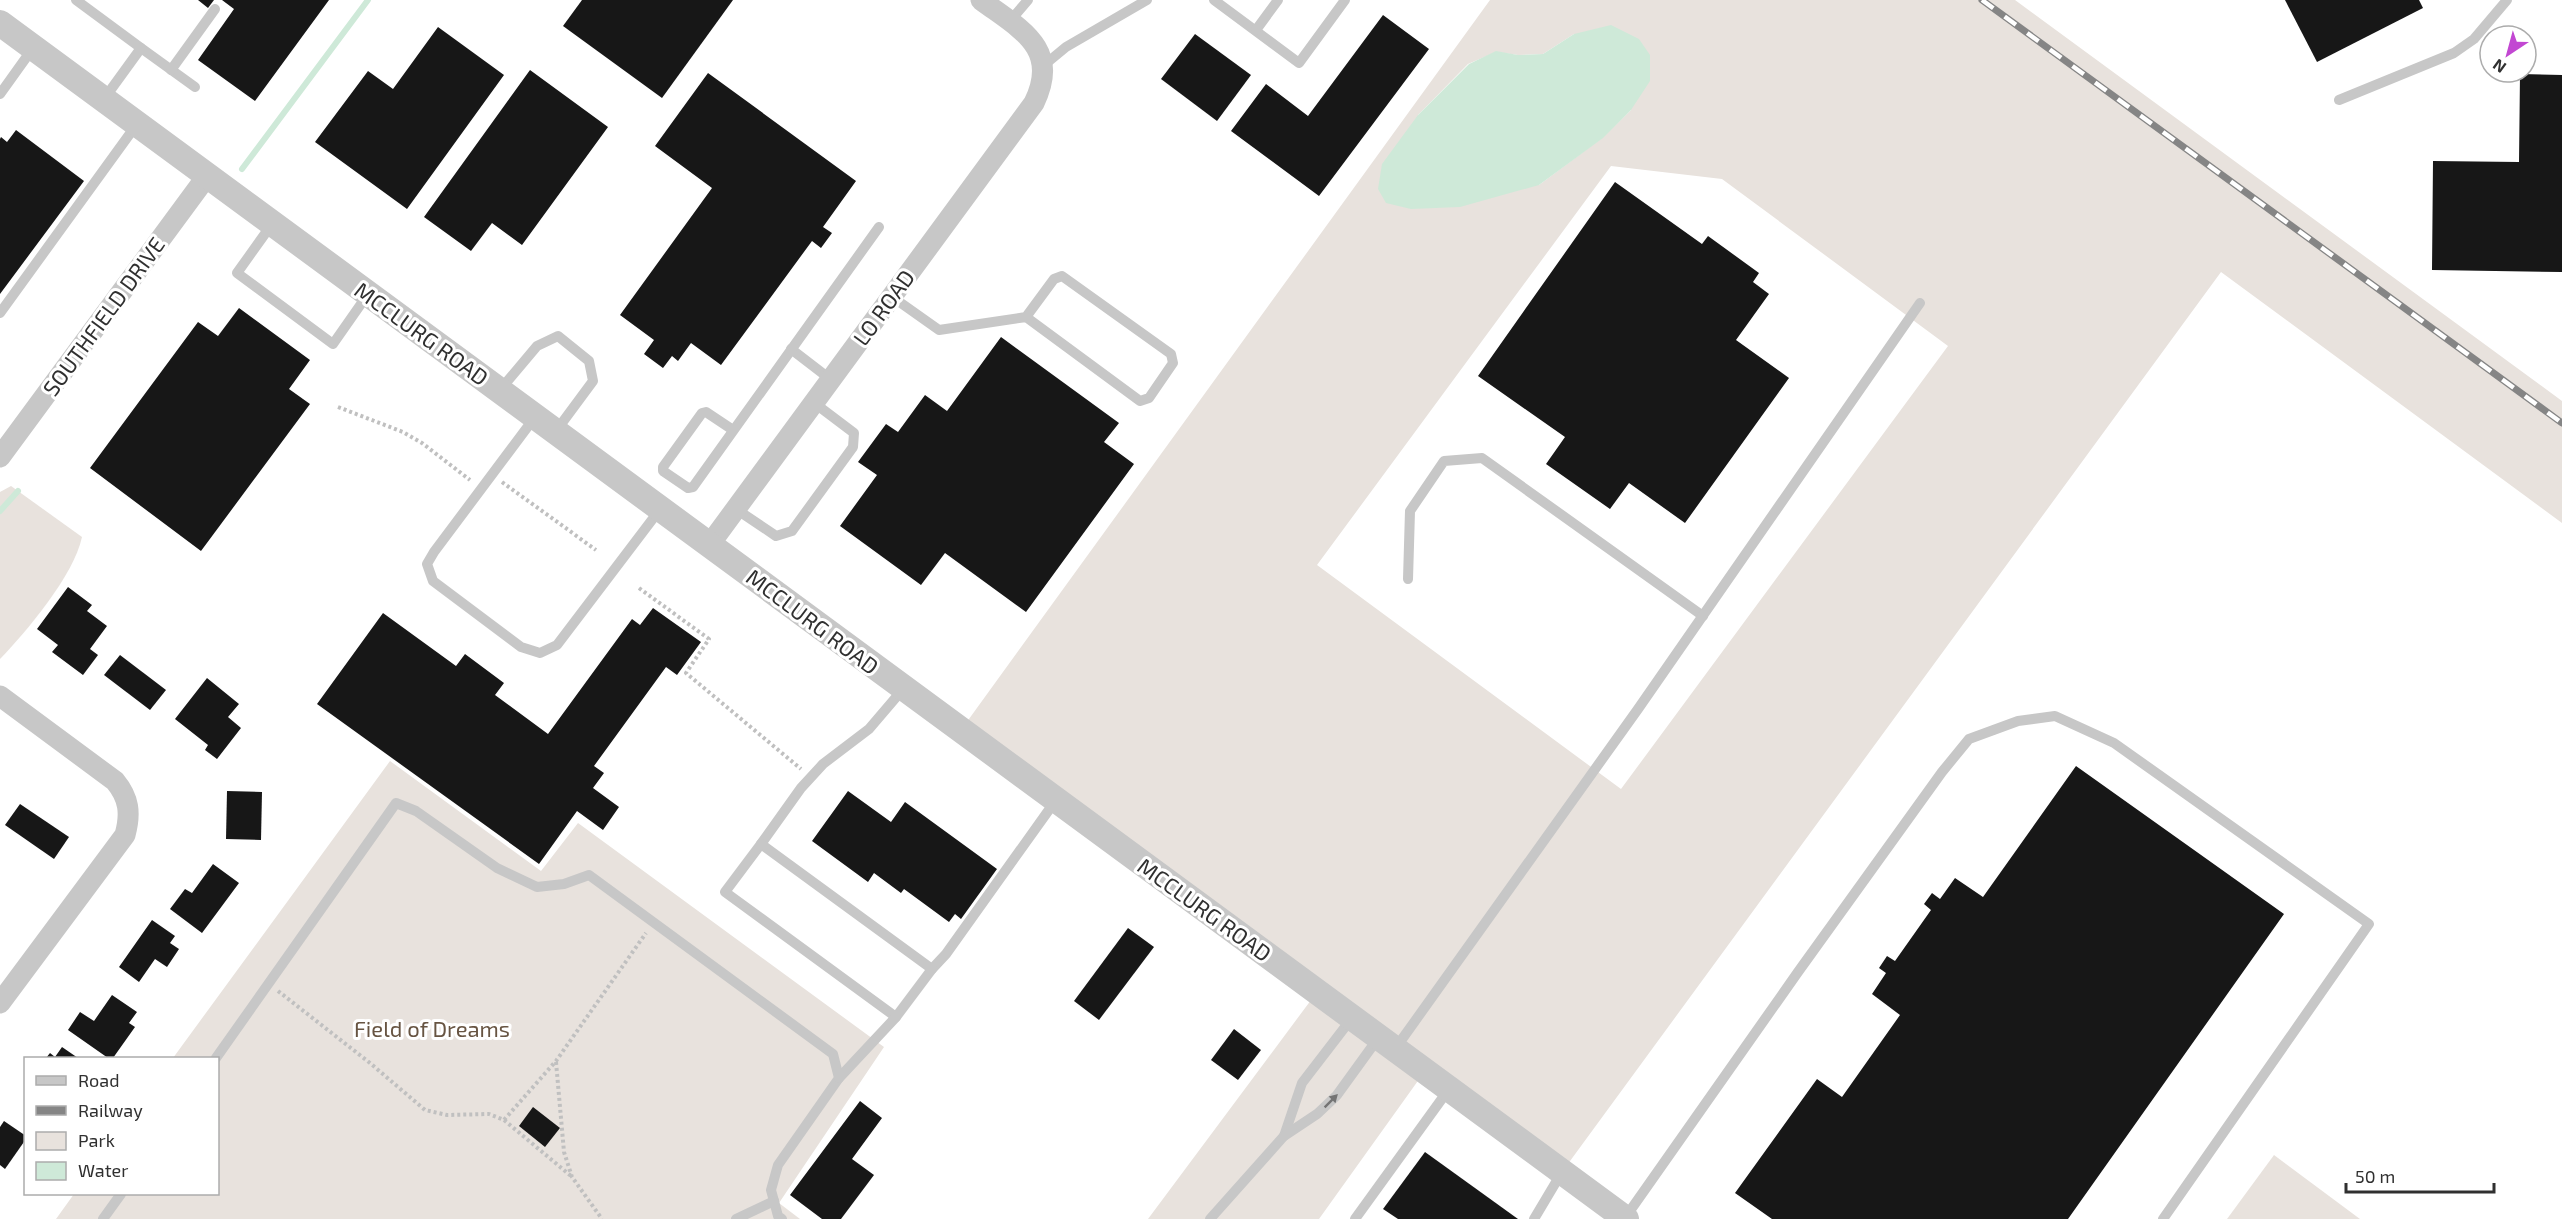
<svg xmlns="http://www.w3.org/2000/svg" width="2562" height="1219" font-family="'Exo 2',sans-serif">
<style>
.green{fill:#e8e2dd;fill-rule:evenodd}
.water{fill:#cee9d8}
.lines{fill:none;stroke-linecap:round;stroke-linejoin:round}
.stream{stroke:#cee9d8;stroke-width:6}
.building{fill:#171717}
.path{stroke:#c0c0c0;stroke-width:4;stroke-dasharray:3 3;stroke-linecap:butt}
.service{stroke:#c7c7c7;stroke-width:10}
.minor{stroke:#c7c7c7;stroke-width:21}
.tertiary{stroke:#c7c7c7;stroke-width:26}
.rail-casing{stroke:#858585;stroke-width:7}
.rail{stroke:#fff;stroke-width:4.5;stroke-dasharray:14;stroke-linecap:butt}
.oneway{fill:#747474}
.labels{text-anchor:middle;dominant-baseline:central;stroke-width:6;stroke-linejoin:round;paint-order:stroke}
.street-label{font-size:22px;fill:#303030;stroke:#fff}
.park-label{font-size:22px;fill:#675442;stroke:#fff}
</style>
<rect width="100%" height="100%" fill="#fff"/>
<g class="green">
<path d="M1490,0H2015L2562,401V523L2221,272L1562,1172L1425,1071L1319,1219H1148L1317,992L961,730ZM1574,34L1631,110L1602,138L1539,185L1418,115L1468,64L1496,52L1518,55L1543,54ZM1611,166L1722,179L1948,346L1621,789L1317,565Z"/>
<path d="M11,486L82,537C74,575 27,631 0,659V492Z"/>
<polygon points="390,761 541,871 578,823 884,1047 779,1203 800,1219 56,1219 74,1194 218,1194 218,1058 173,1058"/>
<polygon points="2274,1155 2360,1219 2227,1219"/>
</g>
<polygon class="water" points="1611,25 1639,39 1650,55 1650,81 1631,110 1603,138 1539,185 1460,207 1411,209 1386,203 1378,189 1382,164 1418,115 1469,64 1496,51 1518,55 1543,54 1574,34"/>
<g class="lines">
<g class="stream">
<polyline points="242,169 368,0"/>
<polyline points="0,511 18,491"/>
</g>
</g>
<g class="building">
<polygon points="198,0 214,0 208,8"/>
<polygon points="222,0 329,0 255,101 198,60 234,9"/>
<polygon points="582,0 733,0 662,98 563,26"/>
<polygon points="2285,0 2419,0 2423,8 2317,62"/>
<polygon points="1383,15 1429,49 1319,196 1231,131 1266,84 1308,116"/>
<polygon points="438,27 504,75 407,209 315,142 368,71 393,89"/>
<polygon points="1195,34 1251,75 1217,121 1161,79"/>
<polygon points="530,70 608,127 522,245 492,223 471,251 424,217"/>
<polygon points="708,73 856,181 823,227 832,233 821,248 812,241 721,365 691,343 678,361 672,356 663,368 644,354 654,340 620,315 712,188 655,146"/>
<polygon points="2520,74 2562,75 2562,272 2432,270 2433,161 2519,162"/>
<polygon points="16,130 84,181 0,294 0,139 1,137 7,142"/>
<polygon points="1615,182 1702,244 1708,236 1759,273 1753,282 1769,294 1736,340 1789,378 1685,523 1629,483 1610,509 1546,464 1565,437 1478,376"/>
<polygon points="239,308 310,360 289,389 310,404 201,551 90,468 198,322 218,336"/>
<polygon points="1001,337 1119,423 1104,442 1134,464 1026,612 945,553 921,585 840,526 877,475 858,462 886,424 898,432 925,395 947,411"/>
<polygon points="68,587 92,605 87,611 107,626 90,649 98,655 83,675 52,652 58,645 37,629"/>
<polygon points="653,608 701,642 677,675 666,667 594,766 604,773 593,788 619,807 603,830 577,811 539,864 317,704 383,613 456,666 465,654 504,683 495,695 548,734 632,619 640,625"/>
<polygon points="120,655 166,690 150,710 104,675"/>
<polygon points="207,678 239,704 228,717 241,728 217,759 205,750 208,745 175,719"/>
<polygon points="2076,766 2284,914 2068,1219 1772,1219 1735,1193 1817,1079 1842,1097 1900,1015 1872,994 1886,973 1879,968 1887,956 1895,961 1931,910 1924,904 1932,893 1940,899 1955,878 1983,897"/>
<polygon points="227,791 262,792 261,840 226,839"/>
<polygon points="848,791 891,822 905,802 997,869 961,919 955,914 949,922 904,889 901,893 874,873 868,882 812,841"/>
<polygon points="20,804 69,837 54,859 5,825"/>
<polygon points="213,864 239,883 202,933 170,909 185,889 192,893"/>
<polygon points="152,920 175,936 170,943 179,949 167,967 155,959 139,982 119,967"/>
<polygon points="1128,928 1154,947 1099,1020 1074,1001"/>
<polygon points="112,995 137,1012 129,1023 135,1027 113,1058 108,1058 68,1030 80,1012 94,1021"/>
<polygon points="1234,1029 1261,1050 1238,1080 1211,1060"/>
<polygon points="62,1047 78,1058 46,1058 50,1053 55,1057"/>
<polygon points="860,1101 882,1118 852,1159 874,1175 841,1219 822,1219 790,1195"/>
<polygon points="533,1107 560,1128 545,1147 519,1126"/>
<polygon points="4,1121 26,1136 26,1139 5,1169 0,1165 0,1127"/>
<polygon points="1425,1152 1518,1219 1398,1219 1383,1209"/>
</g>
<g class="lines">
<g class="path">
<polyline points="338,407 403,432 422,443 470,480"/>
<polyline points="502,482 596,550"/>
<polyline points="639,588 709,639 686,673 801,769"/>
<polyline points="278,991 370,1063 425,1110 447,1115 489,1114 504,1120 556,1061 646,933"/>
<polyline points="556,1062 564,1152 572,1177 602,1219"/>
<polyline points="504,1120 571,1176"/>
</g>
<g class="service">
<polyline points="76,0 141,48 104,99"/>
<polyline points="1214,0 1299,63 1345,0"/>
<polyline points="1010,21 1028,0"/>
<polyline points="1256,30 1278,0"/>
<polyline points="141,48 195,87"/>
<polyline points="1043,66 1066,47 1147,0"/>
<polyline points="171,70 215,9"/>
<polyline points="0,94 33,48"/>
<polyline points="2339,100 2454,53 2474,39 2507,0"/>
<polyline points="272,224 237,273 333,344 368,294"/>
<polyline points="891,296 939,330 1026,317 1140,401 1149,398 1173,363 1171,354 1062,276 1054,279 1026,317"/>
<polyline points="0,313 137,124"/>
<polyline points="791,349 830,379"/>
<polyline points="500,390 537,346 558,336 589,361 593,381 556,431"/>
<polyline points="535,417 434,552 427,564 433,581 521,647 540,653 557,645 661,508"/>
<path d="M733,430L706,412L702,413L663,467V471L688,488L693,487C755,400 817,314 879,227"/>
<polyline points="736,509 776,536 792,531 853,447 854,433 813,402"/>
<polyline points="1408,579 1410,511 1444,461 1482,458 1703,616"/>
<polyline points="904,688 869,729 823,764 801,788 761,844 932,969 946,954 1056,800"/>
<polyline points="761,844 725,892 896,1017 932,969"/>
<polyline points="1395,1049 1638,709 1920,303"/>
<polyline points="216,1058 396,803 416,811 497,868 537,887 564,884 589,875 833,1054 839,1078 778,1165 771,1190 778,1216 782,1219"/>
<polyline points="839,1078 896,1017"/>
<polyline points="1284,1136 1302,1083 1352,1018"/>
<polyline points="1625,1218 1798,972 1942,772 1969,739 2018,721 2055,716 2114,743 2369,924 2163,1219"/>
<polyline points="103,1219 121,1194"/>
<polyline points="736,1219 774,1201"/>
<polyline points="1210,1219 1284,1136 1317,1114 1337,1095 1379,1037"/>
<polyline points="1355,1219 1449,1089"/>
<polyline points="1534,1219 1562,1172"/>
</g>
<g class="minor">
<polyline points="0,457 207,176"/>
<path d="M710,544L1034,103C1061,48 1020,29 981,0"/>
<path d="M0,696L115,781C129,798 131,813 125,835L0,1003"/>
</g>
<polyline class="tertiary" points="0,23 1626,1219"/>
<defs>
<polyline id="rail" points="1982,0 2562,423"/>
</defs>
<use href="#rail" class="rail-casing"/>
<use href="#rail" class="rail"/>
</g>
<defs><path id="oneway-solid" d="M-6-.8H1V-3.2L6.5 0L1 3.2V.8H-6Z" transform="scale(1.5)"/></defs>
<use class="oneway" href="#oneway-solid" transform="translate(1331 1101) rotate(-45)"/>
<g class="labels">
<g class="street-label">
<text transform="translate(883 307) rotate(-54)">LO ROAD</text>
<text transform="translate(103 316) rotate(-54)">SOUTHFIELD DRIVE</text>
<text transform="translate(422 333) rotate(36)">MCCLURG ROAD</text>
<text transform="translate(813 621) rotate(37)">MCCLURG ROAD</text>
<text transform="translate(1205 909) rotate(36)">MCCLURG ROAD</text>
</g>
<g class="park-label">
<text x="432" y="1028">Field of Dreams</text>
</g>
</g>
<rect x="24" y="1057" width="195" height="138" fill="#ffffff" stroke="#acacac" stroke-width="1.5"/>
<rect x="36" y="1076" width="30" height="9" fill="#c7c7c7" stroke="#acacac" stroke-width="1.5"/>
<text x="78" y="1087" font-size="18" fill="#303030">Road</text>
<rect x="36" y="1106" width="30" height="9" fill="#858585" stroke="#acacac" stroke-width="1.5"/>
<text x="78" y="1117" font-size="18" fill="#303030">Railway</text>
<rect x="36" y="1132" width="30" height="18" fill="#e8e2dd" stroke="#acacac" stroke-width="1.5"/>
<text x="78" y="1147" font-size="18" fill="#303030">Park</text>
<rect x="36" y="1162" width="30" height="18" fill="#cee9d8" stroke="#acacac" stroke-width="1.5"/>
<text x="78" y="1177" font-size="18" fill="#303030">Water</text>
<g transform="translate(2508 54) rotate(216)"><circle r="28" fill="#ffffff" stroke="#acacac" stroke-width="1.5"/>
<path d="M0-4.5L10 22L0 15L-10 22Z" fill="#c247d2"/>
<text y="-9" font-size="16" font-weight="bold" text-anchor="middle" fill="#303030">N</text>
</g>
<path d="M2346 1183v9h148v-9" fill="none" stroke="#303030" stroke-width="3"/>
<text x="2355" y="1183" font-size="18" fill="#303030" stroke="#ffffff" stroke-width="4.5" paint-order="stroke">50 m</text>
</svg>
